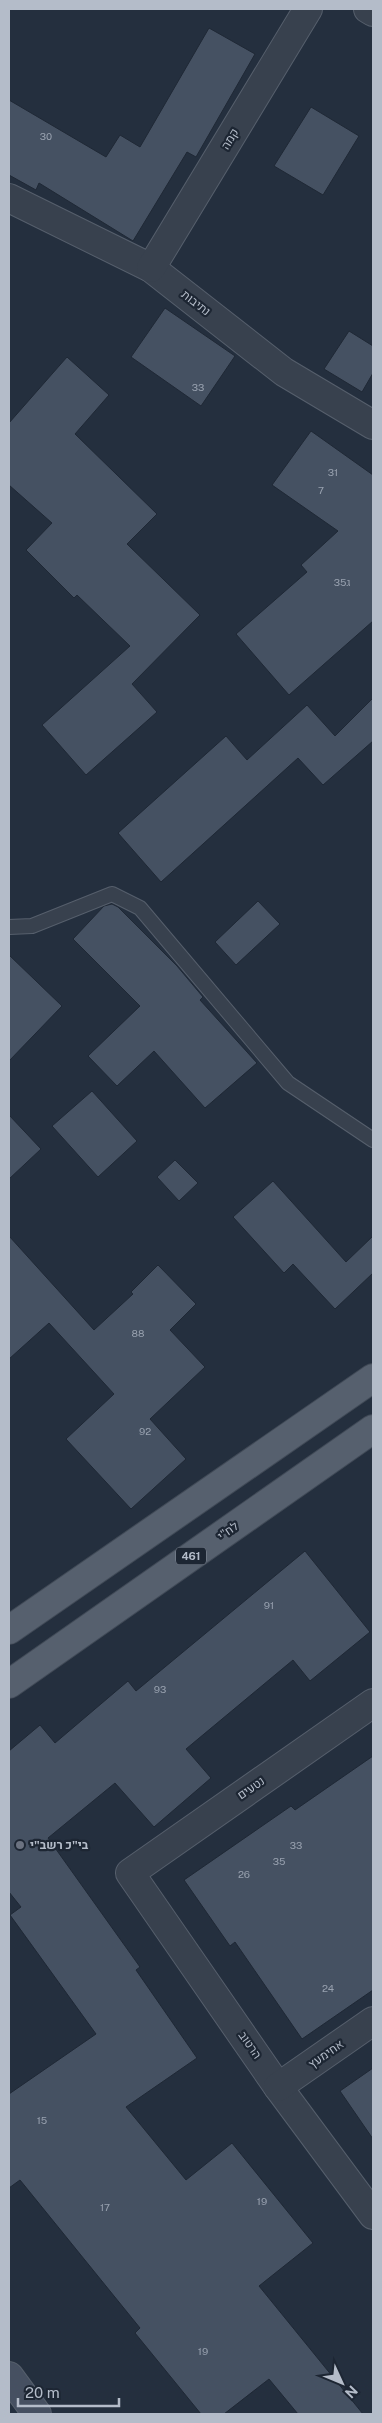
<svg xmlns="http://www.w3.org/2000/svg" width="382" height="2423" font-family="'Public Sans',Heebo,sans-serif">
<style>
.building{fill:#455162;stroke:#1f2835}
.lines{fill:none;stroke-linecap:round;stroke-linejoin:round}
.lane-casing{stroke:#565f6c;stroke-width:16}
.street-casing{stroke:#565f6c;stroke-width:30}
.secondary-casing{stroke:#565f6c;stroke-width:30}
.primary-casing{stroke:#414a57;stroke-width:30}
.lane{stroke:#38414e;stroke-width:14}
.street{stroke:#38414e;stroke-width:28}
.secondary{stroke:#465061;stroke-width:28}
.primary{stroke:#56606e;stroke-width:28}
.worship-dot{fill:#6b7280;stroke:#1d2633;stroke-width:2}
.labels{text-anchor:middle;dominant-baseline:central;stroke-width:4.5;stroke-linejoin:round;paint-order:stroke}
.number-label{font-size:10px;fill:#98a1af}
.shield{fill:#1d2633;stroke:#878f9c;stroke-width:1}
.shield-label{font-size:11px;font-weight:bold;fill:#b4bcc9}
.street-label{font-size:12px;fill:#b4bcc9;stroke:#1d2633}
.poi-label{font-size:12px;font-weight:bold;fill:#b4bcc9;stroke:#1d2633;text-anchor:start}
</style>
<rect width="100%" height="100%" fill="#242f3e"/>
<g class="building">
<polygon points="209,28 255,54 196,157 187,152 133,241 39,183 36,190 9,175 9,100 106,157 120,135 140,147"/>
<polygon points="311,107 359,136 323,195 274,166"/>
<polygon points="165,308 235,356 201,406 131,357"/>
<polygon points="349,331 373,346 373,373 362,392 324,369"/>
<polygon points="67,357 109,395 75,434 157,514 127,544 200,615 132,684 157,712 86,775 42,725 130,646 77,595 74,598 26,550 52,523 9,485 9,423"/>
<polygon points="311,431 373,475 373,621 289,695 236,634 307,572 301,565 338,531 272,485"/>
<polygon points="373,698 373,741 323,785 298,758 161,882 118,833 226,736 247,760 307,705 335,736"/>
<polygon points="258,901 280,924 236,965 215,942"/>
<polygon points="112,904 118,907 177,966 203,997 200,1000 257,1063 205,1108 154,1051 117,1086 88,1056 140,1006 73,939 104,906"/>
<polygon points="9,955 62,1006 9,1061"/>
<polygon points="92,1091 137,1141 98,1177 52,1126"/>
<polygon points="9,1115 41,1149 9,1179"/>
<polygon points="175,1160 198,1183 179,1201 157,1177"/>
<polygon points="273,1181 346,1262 373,1236 373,1273 335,1309 293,1264 284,1273 233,1217"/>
<polygon points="9,1236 94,1330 133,1294 131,1292 158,1265 196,1304 170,1330 205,1367 150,1419 186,1459 131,1509 66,1439 114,1394 49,1323 9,1359"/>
<polygon points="305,1551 370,1632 310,1681 293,1660 186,1749 211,1778 154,1827 115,1783 48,1838 140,1967 136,1970 197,2058 126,2107 186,2180 232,2143 313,2243 259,2286 363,2414 298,2414 269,2379 224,2414 201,2414 135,2333 140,2328 20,2180 9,2188 9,2094 96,2034 10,1915 21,1907 9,1892 9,1751 40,1725 55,1743 128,1681 136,1691"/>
<polygon points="373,1756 373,1990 302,2039 235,1942 230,1946 184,1880 291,1806 295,1810"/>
<polygon points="373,2068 373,2139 340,2091"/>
</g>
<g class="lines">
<defs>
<polyline id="lane" points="9,927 32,926 112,894 140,908 288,1083 373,1140"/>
<g id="street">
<polyline points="368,9 373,12"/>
<polyline points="9,198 151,268 284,372 373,425"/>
<polyline points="151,268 308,9"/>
<polyline points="373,1703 130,1873 278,2087 373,2215"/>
<polyline points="278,2087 373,2021"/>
</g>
<polyline id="secondary" points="9,2376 37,2414"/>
<g id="primary">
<polyline points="9,1630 373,1378"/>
<polyline points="9,1684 373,1429"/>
</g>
</defs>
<use href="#lane" class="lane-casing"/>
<use href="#street" class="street-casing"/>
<use href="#secondary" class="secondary-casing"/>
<use href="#primary" class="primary-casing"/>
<use href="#lane" class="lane"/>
<use href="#street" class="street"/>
<use href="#secondary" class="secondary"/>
<use href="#primary" class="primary"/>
</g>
<circle class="worship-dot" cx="20" cy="1845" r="5"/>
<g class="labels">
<g class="number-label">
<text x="46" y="136">30</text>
<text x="198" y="387">33</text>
<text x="333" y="472">31</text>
<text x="321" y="490">7</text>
<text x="342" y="582">35ג</text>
<text x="138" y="1333">88</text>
<text x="145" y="1431">92</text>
<text x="269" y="1605">91</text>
<text x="160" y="1689">93</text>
<text x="296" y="1845">33</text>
<text x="279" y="1861">35</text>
<text x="244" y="1874">26</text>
<text x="328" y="1988">24</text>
<text x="42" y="2120">15</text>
<text x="262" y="2201">19</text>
<text x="105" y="2207">17</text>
<text x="203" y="2351">19</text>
</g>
<rect class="shield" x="176" y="1547.5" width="30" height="17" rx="4"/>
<g class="shield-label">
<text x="191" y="1556">461</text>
</g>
<g class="street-label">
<text transform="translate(230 139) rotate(-59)">קמה</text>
<text transform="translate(196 303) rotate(38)">נתיבות</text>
<text transform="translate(228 1531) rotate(-35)">לח"י</text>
<text transform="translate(251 1788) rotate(-35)">נטעים</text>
<text transform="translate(250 2045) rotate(55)">הרטוב</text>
<text transform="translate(326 2054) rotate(-35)">אחימעץ</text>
</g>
<g class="poi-label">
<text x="30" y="1845">בי"כ רשב"י</text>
</g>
</g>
<rect width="382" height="2423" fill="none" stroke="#b4bcc9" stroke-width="20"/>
<g transform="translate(342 2383) rotate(134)" stroke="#1d2633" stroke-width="4" paint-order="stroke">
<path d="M0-4L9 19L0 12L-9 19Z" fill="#b4bcc9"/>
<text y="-8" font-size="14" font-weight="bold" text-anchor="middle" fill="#b4bcc9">N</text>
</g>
<path d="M18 2398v8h101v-8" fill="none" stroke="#b4bcc9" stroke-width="2.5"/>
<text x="25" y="2398" font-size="15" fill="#b4bcc9" stroke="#1d2633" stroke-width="4" paint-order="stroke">20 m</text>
</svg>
